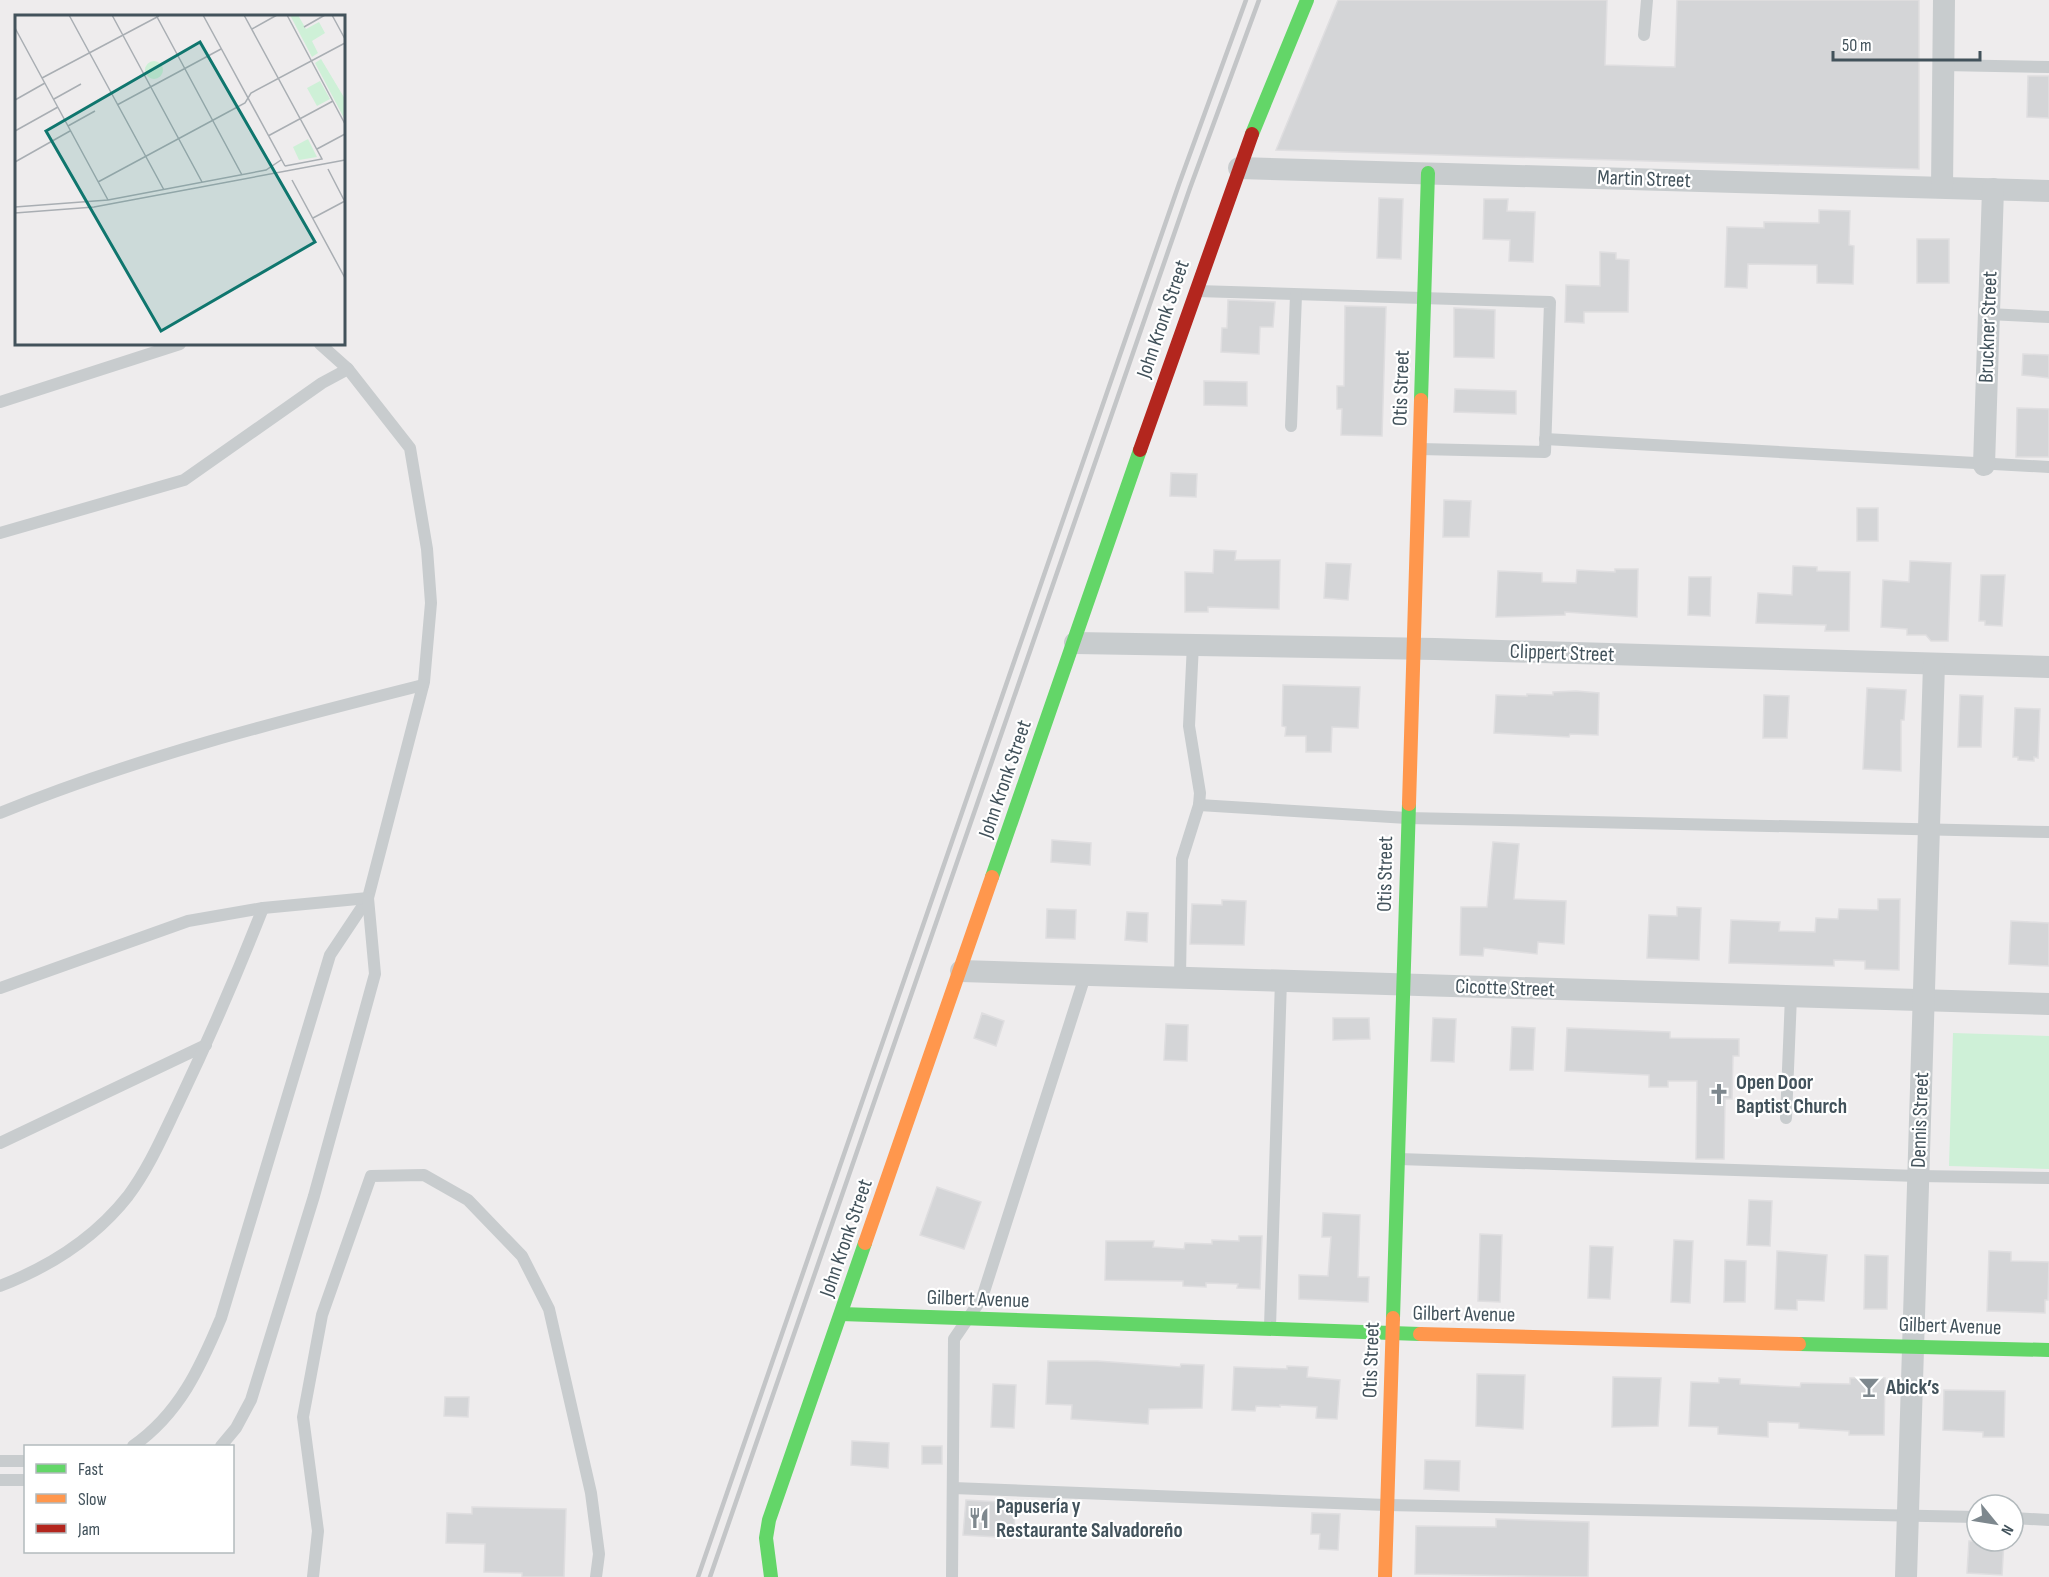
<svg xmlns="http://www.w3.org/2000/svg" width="2049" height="1577" font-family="'Sofia Sans Condensed',sans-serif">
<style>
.green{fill:#cef0d7}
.building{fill:#d4d5d7;stroke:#dfdee0;stroke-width:1.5}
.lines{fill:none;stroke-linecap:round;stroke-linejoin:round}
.lane{stroke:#c8ccce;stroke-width:12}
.street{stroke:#c8ccce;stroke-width:22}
.fast{stroke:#63d668;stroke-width:14}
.slow{stroke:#ff974d;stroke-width:14}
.jam{stroke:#b3261e;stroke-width:14}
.rail{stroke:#c3c5c7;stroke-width:4.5}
.labels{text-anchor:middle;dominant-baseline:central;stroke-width:4.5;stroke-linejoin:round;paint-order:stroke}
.street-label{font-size:21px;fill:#42525b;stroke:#fff}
.poi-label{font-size:21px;font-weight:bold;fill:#42525b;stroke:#fff;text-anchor:start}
.inset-road{fill:none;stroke:#a9aeb3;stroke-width:1.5}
.view{fill:#0f766e;fill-opacity:0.15;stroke:#0f766e;stroke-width:3}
.inset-edge{fill:none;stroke:#42525b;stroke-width:3}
</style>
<rect width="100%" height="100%" fill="#eeeced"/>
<polygon class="green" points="1953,1033 2049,1036 2049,1169 1949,1166"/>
<g class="building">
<polygon points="1338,0 1607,0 1605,65 1675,67 1677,0 1919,0 1919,169 1276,150"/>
<polygon points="2028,76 2049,76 2049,118 2027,117"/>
<polygon points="1379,198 1403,199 1401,259 1377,258"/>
<polygon points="1484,199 1508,199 1507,211 1535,212 1533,262 1509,261 1510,240 1483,239"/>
<polygon points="1819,210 1850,211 1849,245 1854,246 1853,284 1817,283 1817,265 1748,264 1747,288 1725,287 1727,227 1764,228 1764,222 1819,223"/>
<rect x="1917" y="239" width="32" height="44"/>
<polygon points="1600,252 1616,253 1616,259 1629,260 1628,312 1584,312 1584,323 1565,322 1566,285 1600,286"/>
<polygon points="1228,300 1275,302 1273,327 1260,327 1259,354 1221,352 1222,328 1227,328"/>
<polygon points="1345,306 1386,307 1382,436 1341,435 1342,409 1337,409 1337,386 1344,386"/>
<polygon points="1454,308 1495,310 1494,358 1454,357"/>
<polygon points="2023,354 2049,355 2049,378 2022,375"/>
<polygon points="1204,381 1247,382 1247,406 1204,405"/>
<polygon points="1455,389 1516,391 1516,414 1454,412"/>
<polygon points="2017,408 2049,409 2049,457 2016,457"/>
<polygon points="1171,473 1197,474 1196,497 1170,496"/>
<polygon points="1444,500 1471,501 1469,537 1443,537"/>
<rect x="1857" y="508" width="21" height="33"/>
<polygon points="1214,550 1236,551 1235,560 1280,560 1279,609 1208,607 1208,612 1185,612 1185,572 1213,573"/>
<polygon points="1910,561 1951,563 1948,641 1931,641 1926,635 1907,635 1907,629 1881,627 1883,580 1909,582"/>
<polygon points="1326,563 1351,564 1348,600 1324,598"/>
<polygon points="1793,566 1817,567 1817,571 1850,572 1849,631 1825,631 1826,625 1756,623 1758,593 1792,595"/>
<polygon points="1615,569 1638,569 1637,617 1565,612 1565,615 1496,617 1498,571 1542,573 1542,582 1576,583 1577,570 1615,572"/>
<polygon points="1981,575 2005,575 2002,626 1985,625 1985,621 1979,621"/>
<polygon points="1689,577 1711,577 1710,616 1688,615"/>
<polygon points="1283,685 1360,687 1358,728 1332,727 1331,752 1306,752 1306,736 1285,736 1286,727 1282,726"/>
<polygon points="1867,688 1906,690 1904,720 1901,720 1901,771 1863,769"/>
<polygon points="1576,691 1599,693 1598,735 1570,734 1569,737 1494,733 1496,695 1527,696 1527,694 1553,695 1553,692"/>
<polygon points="1764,695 1789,696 1787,738 1763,738"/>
<polygon points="1960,695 1983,696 1981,747 1958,747"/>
<polygon points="2015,708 2040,709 2038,758 2034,757 2034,761 2018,760 2018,757 2013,757"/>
<polygon points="1052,840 1091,843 1090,865 1051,862"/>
<polygon points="1493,842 1519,844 1514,899 1566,901 1564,944 1538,942 1537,954 1484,948 1483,956 1460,955 1461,907 1487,907"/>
<polygon points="1878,899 1900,899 1899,970 1865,969 1865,961 1834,960 1834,966 1729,963 1731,920 1780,922 1779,931 1815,932 1816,918 1838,919 1839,909 1878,910"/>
<polygon points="1222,900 1246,901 1244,945 1190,944 1192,904 1222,905"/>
<polygon points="1677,907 1701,908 1699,960 1647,958 1649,915 1677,916"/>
<polygon points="1047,909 1076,910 1075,939 1046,938"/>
<polygon points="1127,912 1148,913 1147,942 1125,940"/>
<polygon points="2011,921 2049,923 2049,966 2009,964"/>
<polygon points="982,1013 1004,1021 996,1046 974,1038"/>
<polygon points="1333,1018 1369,1018 1370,1039 1333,1040"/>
<polygon points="1433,1018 1456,1019 1454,1062 1431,1061"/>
<polygon points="1166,1024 1188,1025 1187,1061 1164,1060"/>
<polygon points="1512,1027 1535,1028 1533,1070 1510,1070"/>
<polygon points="1567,1028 1670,1032 1670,1038 1739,1039 1739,1056 1733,1056 1732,1099 1725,1099 1724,1159 1696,1159 1697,1081 1668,1081 1668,1087 1649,1087 1649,1075 1565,1071"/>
<polygon points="937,1187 981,1202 964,1249 920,1235"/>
<polygon points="1749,1200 1772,1201 1770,1246 1747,1245"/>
<polygon points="1323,1213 1360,1215 1358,1277 1369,1277 1368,1302 1299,1299 1299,1275 1328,1276 1331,1237 1322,1237"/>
<polygon points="1480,1234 1502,1235 1500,1302 1478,1301"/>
<polygon points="1239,1236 1262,1236 1260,1289 1237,1288 1238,1284 1206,1283 1206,1287 1183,1286 1183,1281 1105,1280 1106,1241 1154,1241 1153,1247 1184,1249 1185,1243 1212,1244 1212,1240 1239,1241"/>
<polygon points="1674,1240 1693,1241 1690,1303 1671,1302"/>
<polygon points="1590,1246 1613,1247 1610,1299 1588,1298"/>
<polygon points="1777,1251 1827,1255 1824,1301 1797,1300 1797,1310 1775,1309"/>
<polygon points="1989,1251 2011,1252 2011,1261 2049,1262 2048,1300 2045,1300 2045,1313 1987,1311"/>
<polygon points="1865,1255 1888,1256 1887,1309 1864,1309"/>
<polygon points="1725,1260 1746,1261 1745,1302 1724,1302"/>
<polygon points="1048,1361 1097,1361 1180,1367 1181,1364 1204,1365 1202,1408 1149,1409 1148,1424 1071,1419 1072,1405 1046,1404"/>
<polygon points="1287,1366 1308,1367 1307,1377 1340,1380 1337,1419 1316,1418 1317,1407 1280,1405 1280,1407 1256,1406 1255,1411 1232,1410 1234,1367 1287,1369"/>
<polygon points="1477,1374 1525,1375 1523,1429 1476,1426"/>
<polygon points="1613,1377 1661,1378 1658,1426 1612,1427"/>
<polygon points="1719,1378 1740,1379 1740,1384 1800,1387 1801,1383 1850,1384 1850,1378 1885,1378 1884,1435 1849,1435 1849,1431 1799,1428 1799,1423 1768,1422 1768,1437 1718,1434 1718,1427 1689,1426 1691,1382 1719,1383"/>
<polygon points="993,1384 1016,1385 1014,1428 991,1427"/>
<polygon points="1944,1390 2005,1391 2004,1437 1983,1437 1983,1432 1943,1430"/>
<polygon points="445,1397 469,1397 468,1417 444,1416"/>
<polygon points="852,1441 889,1443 888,1468 851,1465"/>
<rect x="922" y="1446" width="20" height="18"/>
<polygon points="1425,1460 1460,1461 1459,1491 1424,1489"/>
<polygon points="966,1500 1016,1503 1013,1538 963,1535"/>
<polygon points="472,1507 566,1509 564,1577 522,1577 522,1573 484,1572 485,1544 446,1543 447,1513 472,1514"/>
<polygon points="1312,1513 1340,1514 1338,1550 1319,1549 1320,1534 1311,1534"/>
<polygon points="1496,1519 1589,1522 1588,1577 1415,1574 1416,1526 1496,1527"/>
<polygon points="1969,1541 2004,1541 2002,1575 1967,1573"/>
</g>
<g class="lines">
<g class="lane">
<polyline points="1644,35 1647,0"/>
<polyline points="1943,65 2049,67"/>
<polyline points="1197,291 1550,302 1545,452 1420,449"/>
<polyline points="1988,314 2049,317"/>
<polyline points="320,344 348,369"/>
<polyline points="0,402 180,344"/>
<polyline points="1291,426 1296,295"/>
<polyline points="1545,439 2049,467"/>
<path d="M0,533L184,480L322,383L348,369L410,448L427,549L431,603L424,682L368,898L330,955L221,1318C200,1368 179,1414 133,1446"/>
<polyline points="1199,805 1407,818 2049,832"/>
<path d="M0,813C137,757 280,721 423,685"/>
<polyline points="1180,977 1182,859 1199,805 1200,793 1189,726 1193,644"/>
<polyline points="0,988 188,921 263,908 368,898"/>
<polyline points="1786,1118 1791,996"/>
<polyline points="0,1143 206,1045"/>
<polyline points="1399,1159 1918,1176 2049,1178"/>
<path d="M0,1286C49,1267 95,1238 128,1196C149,1168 163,1135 178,1104C209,1039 237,974 263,908"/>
<polyline points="1270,1327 1281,980"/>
<polyline points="221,1446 236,1428 251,1400 314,1196 375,974 368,898"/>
<polyline points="0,1461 26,1461"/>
<polyline points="0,1480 26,1480"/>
<polyline points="953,1488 1386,1505 1977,1517"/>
<polyline points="2013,1518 2049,1520"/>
<polyline points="313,1577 318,1531 303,1417 322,1315 371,1176 424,1175 468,1200 522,1256 549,1309 591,1493 599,1554 596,1577"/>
<polyline points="952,1577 954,1339 982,1298 1086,973"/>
</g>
<g class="street">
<polyline points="1239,168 2049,191"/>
<polyline points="1942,187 1944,0"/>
<polyline points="1984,465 1993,189"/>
<polyline points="1075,643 1435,649 2049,667"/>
<polyline points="961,971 2049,1004"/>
<polyline points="1906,1577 1934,664"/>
</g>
<g class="fast">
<polyline points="1252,134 1307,0"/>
<polyline points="1421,400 1428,173"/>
<polyline points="992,877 1140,450"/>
<polyline points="841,1314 1420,1334"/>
<polyline points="1393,1318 1409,804"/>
<polyline points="1799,1344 2049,1350"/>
<polyline points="771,1577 766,1538 769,1520 865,1243"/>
</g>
<g class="slow">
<polyline points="1409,804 1421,400"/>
<polyline points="865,1243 992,877"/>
<polyline points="1420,1334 1799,1344"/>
<polyline points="1385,1577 1393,1318"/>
</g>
<polyline class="jam" points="1140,450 1252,134"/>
<g class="rail">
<polyline points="698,1577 1179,184 1246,0"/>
<polyline points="710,1577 1190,188 1259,0"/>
</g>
</g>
<defs>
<symbol id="church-bare" viewBox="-9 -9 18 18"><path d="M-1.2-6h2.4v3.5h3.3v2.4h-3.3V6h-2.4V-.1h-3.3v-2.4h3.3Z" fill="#7e888e" stroke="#fff" stroke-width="2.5" paint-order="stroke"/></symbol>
<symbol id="bar-bare" viewBox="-9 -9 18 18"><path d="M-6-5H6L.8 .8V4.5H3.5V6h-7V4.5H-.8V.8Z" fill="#7e888e" stroke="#fff" stroke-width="2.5" paint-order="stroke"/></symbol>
<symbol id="restaurant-bare" viewBox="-9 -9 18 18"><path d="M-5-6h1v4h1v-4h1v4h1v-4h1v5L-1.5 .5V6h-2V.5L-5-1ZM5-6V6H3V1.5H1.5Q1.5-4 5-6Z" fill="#7e888e" stroke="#fff" stroke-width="2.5" paint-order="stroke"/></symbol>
</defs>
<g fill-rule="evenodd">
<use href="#church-bare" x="1704" y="1079" width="30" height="30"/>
<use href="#bar-bare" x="1854" y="1372" width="30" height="30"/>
<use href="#restaurant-bare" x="964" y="1503" width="30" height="30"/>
</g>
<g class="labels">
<g class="street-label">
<text transform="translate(1644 179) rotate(2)">Martin Street</text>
<text transform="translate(1163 319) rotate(-71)">John Kronk Street</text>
<text transform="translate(1988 327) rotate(-88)">Bruckner Street</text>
<text transform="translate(1401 388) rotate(-88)">Otis Street</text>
<text transform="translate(1562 653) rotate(2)">Clippert Street</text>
<text transform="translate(1005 779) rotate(-71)">John Kronk Street</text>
<text transform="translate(1385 874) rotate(-89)">Otis Street</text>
<text transform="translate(1505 988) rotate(2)">Cicotte Street</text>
<text transform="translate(1920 1120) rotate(-88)">Dennis Street</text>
<text transform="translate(846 1238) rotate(-71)">John Kronk Street</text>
<text transform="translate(978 1299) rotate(2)">Gilbert Avenue</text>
<text transform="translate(1464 1314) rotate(1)">Gilbert Avenue</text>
<text transform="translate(1950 1326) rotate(2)">Gilbert Avenue</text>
<text transform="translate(1371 1360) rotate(-88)">Otis Street</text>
</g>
<g class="poi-label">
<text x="1736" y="1082">Open Door<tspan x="1736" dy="24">Baptist Church</tspan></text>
<text x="1886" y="1387">Abick’s</text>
<text x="996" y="1506">Papusería y<tspan x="996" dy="24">Restaurante Salvadoreño</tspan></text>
</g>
</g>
<g transform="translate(15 15)">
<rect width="330" height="330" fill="#eeeced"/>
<path d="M275,0H283L291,14L304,7L310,18L297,26L303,38L297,42ZM306,44L330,84V105L300,48ZM130 55a9 9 0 1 1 18 0a9 9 0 1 1-18 0ZM305,66L315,84L302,91L292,73ZM293,124L302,142L284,145L278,132Z" fill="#cef0d7"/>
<path class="inset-road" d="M54,0L149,175M97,0L187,167M141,0L227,160M188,0L270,151M229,0L307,144L270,151M272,0L330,109M317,0L330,24M289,12L310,0M0,13L93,185M237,14L262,0M27,63L144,1M39,84L66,69M0,85L30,68M102,90L206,34M53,111L80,96M0,116L43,92M253,121L318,86M302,134L330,119M0,147L55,116M313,154L330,187M277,165L330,263M83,167L215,96L230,88L236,78L330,28M0,192L93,185L251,155L266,145M0,198L79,192L330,145M298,203L330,186"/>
<path class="view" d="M185,27L300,227L146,316L31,116Z"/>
<rect width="330" height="330" class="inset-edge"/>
</g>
<rect x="24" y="1445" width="210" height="108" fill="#ffffff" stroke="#b3babd" stroke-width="1.5"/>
<rect x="36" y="1464" width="30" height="9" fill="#63d668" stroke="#b3babd" stroke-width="1.5"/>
<text x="78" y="1475" font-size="18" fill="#42525b">Fast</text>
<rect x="36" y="1494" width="30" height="9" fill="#ff974d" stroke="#b3babd" stroke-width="1.5"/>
<text x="78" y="1505" font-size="18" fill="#42525b">Slow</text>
<rect x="36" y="1524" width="30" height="9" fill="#b3261e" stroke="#b3babd" stroke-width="1.5"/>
<text x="78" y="1535" font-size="18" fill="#42525b">Jam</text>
<g transform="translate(1995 1523) rotate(120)"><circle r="28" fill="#ffffff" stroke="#b3babd" stroke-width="1.5"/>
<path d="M0-4.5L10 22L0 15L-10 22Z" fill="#7e888e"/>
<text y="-9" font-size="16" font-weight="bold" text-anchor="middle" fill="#42525b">N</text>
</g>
<path d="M1833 51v9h147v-9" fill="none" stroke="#42525b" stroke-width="3"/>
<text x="1842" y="51" font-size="18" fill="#42525b" stroke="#ffffff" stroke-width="4.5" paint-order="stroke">50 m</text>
</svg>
